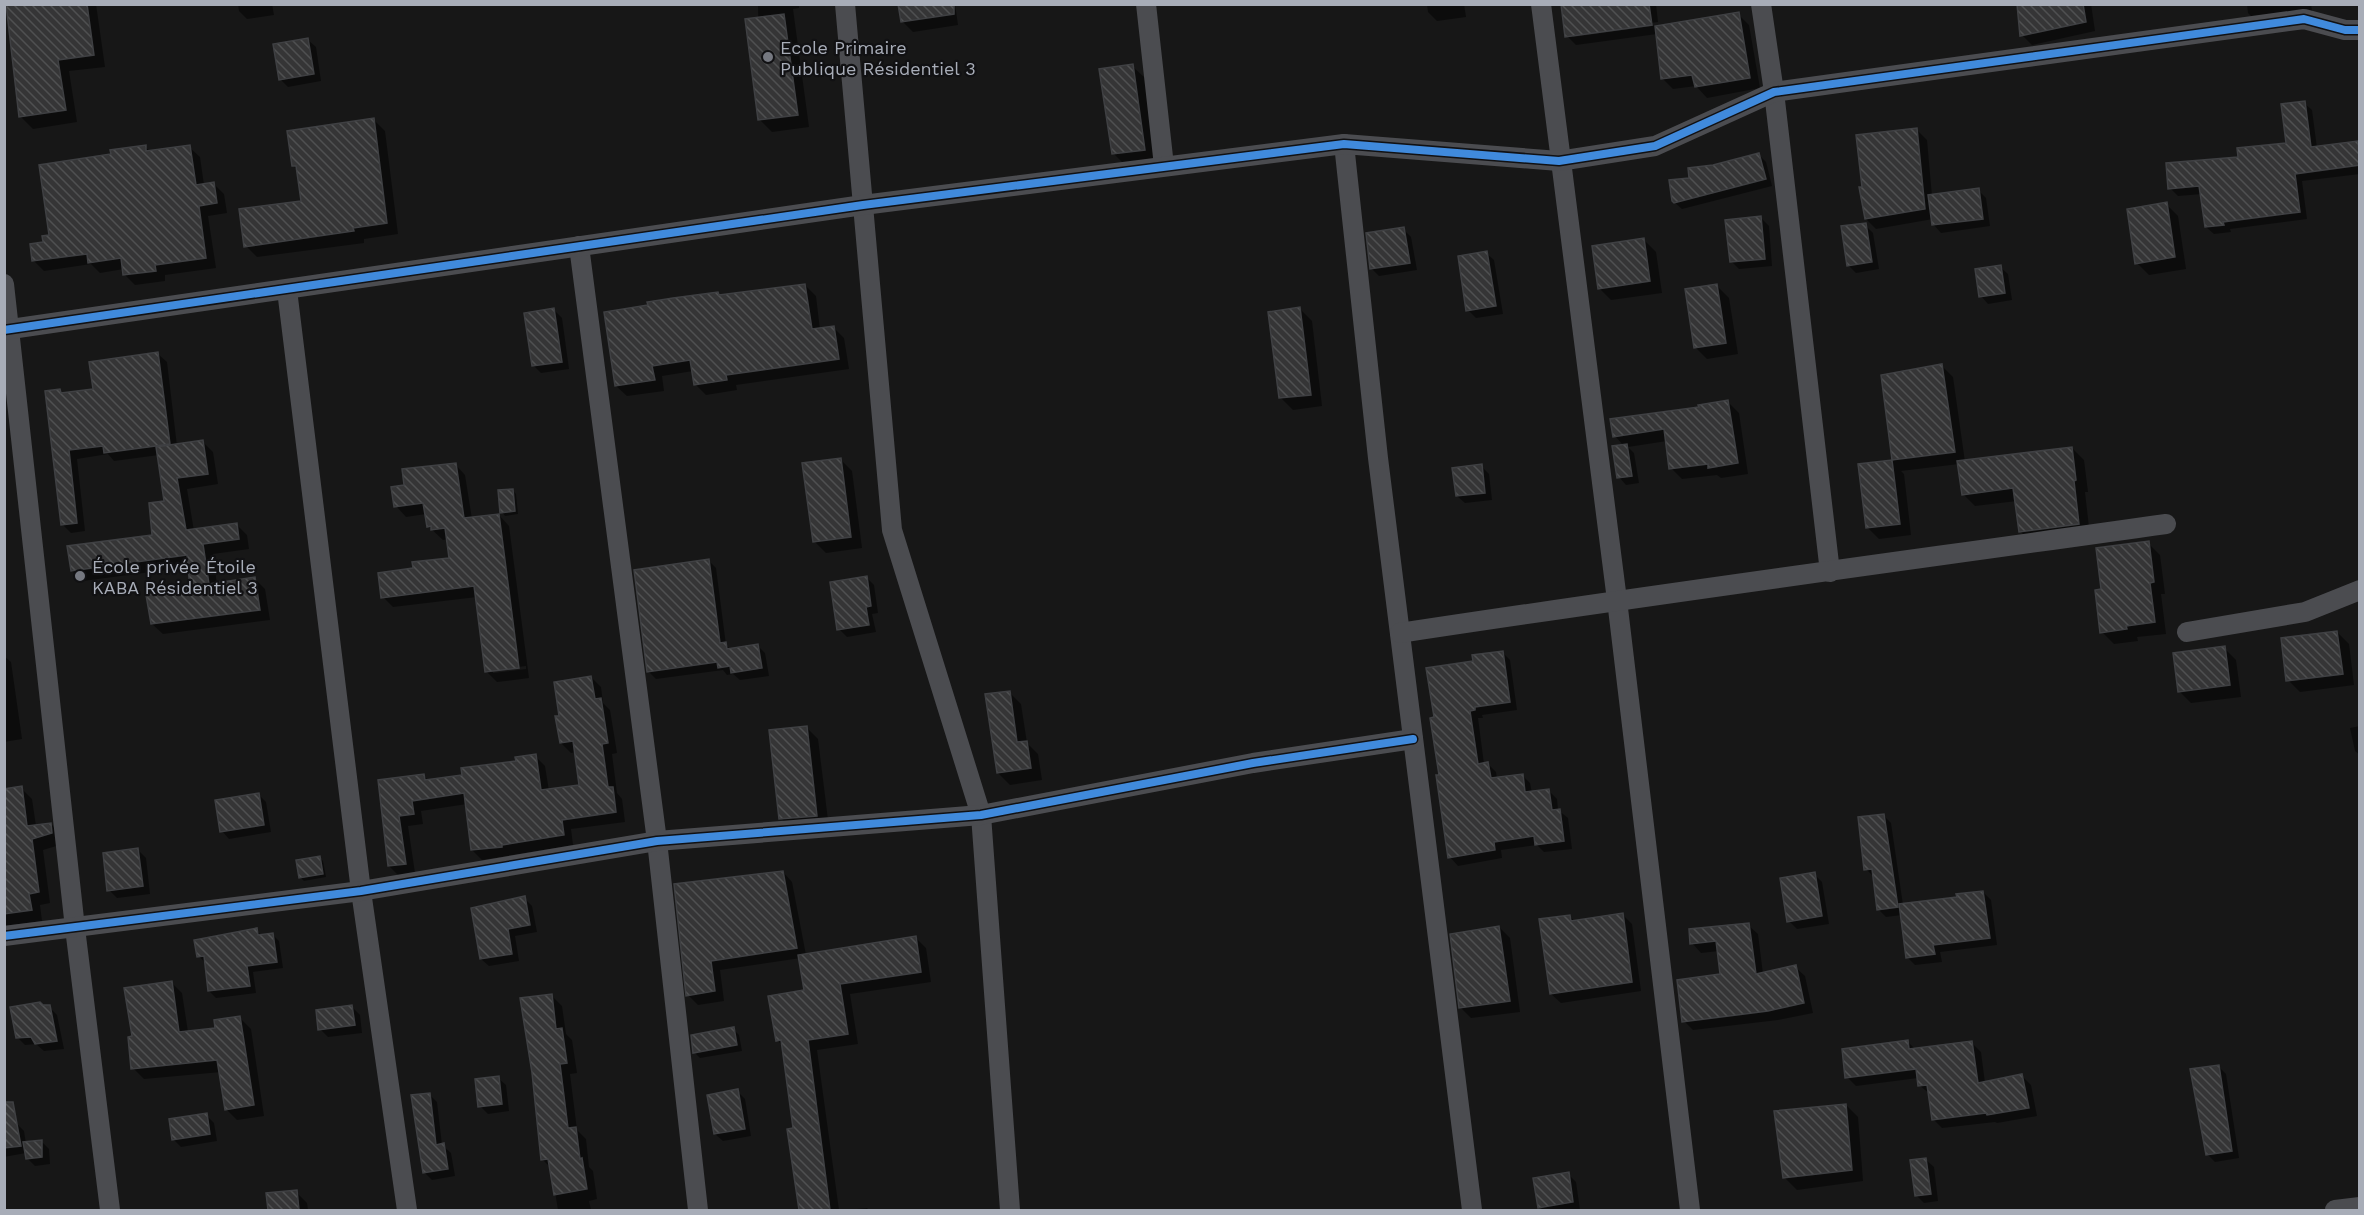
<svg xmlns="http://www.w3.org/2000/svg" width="2364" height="1215" font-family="'Work Sans',sans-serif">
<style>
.shadow{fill:#0007;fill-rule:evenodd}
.building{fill:url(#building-back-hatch);stroke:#3f4043;stroke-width:1.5}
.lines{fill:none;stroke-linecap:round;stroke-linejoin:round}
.street{stroke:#4b4c50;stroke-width:20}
.cycleway-casing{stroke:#111113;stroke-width:11}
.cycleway{stroke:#408adc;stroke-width:8}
.poi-dot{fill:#757880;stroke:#111113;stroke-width:2}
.labels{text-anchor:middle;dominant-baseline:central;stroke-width:4.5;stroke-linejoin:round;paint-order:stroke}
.poi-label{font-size:18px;fill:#a8adb8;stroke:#111113;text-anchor:start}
</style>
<defs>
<pattern id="building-back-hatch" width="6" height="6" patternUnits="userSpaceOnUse" patternTransform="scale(1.5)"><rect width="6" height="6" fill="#353536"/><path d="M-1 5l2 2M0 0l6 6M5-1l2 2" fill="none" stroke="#4f5051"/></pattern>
</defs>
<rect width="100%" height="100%" fill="#171717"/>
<g class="shadow">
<polygon points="7,4 96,4 105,67 69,71 77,122 33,129 21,117"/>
<polygon points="238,4 272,4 274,15 247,19 239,11"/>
<polygon points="758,4 799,4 799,8 793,9 809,127 772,132 760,120"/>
<polygon points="900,4 955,4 958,25 913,32 902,21"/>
<polygon points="1427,4 1464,4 1466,17 1437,21 1428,12"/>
<polygon points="1564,4 1656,4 1658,22 1573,34 1573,37 1738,14 1749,25 1760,88 1707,98 1696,86 1673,89 1663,79 1657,34 1576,45 1567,36"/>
<polygon points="2018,4 2091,4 2095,31 2032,45 2022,35"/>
<polygon points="2247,4 2311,4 2313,17 2260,25 2248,13"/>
<polygon points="308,40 316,47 321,81 288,87 280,79"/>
<polygon points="1132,66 1145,78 1156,161 1125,165 1113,153"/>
<polygon points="2304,103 2312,110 2317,148 2357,143 2360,145 2360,174 2302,181 2307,219 2230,229 2231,232 2214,234 2206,227 2202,194 2178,196 2170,188 2240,158 2288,144"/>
<polygon points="374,120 385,131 398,234 364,239 364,243 257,257 246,246 303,202 299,171 293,166"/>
<polygon points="1917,130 1927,140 1932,196 1978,190 1986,198 1990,226 1941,233 1934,225 1933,219 1876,229 1866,219"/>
<polygon points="145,147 151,152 189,147 200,157 204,185 214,184 224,194 227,213 208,216 216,268 165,275 165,281 135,285 124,274 124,269 100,273 91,264 44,271 34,261 112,155"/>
<polygon points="1759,155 1766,162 1772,186 1682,209 1673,201 1691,179 1713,167"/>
<polygon points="2166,204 2178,216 2186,269 2149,275 2137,263"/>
<polygon points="1761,218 1769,226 1772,266 1739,269 1731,261"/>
<polygon points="1865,225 1873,233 1879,269 1856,273 1848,265"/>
<polygon points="1403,229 1411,237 1417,270 1379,276 1371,268"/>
<polygon points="1644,240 1656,252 1662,293 1611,300 1599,288"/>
<polygon points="1486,253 1494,260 1503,314 1476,318 1468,310"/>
<polygon points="2000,267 2008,274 2012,300 1988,304 1981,296"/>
<polygon points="805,285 816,296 820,330 834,328 844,338 849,369 736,385 737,390 706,395 695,384 693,371 662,376 664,391 627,396 616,386 720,297"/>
<polygon points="1717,286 1729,298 1738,354 1707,359 1695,347"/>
<polygon points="1300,309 1312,321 1322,406 1293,410 1281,398"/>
<polygon points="554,310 562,318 569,369 541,373 533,365"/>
<polygon points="158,354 167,362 177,446 202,441 213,452 218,484 187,489 194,531 237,525 247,535 249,549 213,554 217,585 255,579 265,589 270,620 163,634 152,624 191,590 189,567 83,581 72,571 154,536 165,503 159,455 114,461 108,454 77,459 85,531 71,533 62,524 60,390 63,394 95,390"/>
<polygon points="1942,366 1953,377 1965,462 2072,448 2084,460 2088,492 2085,492 2090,536 2033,544 2021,532 2017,501 1975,506 1963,494 1959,464 1901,471 1904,474 1911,535 1879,539 1867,527 1860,466 1894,461 1883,376"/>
<polygon points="1728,402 1739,413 1748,474 1721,478 1717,475 1682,479 1671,468 1667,441 1628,447 1634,453 1639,483 1626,485 1619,477 1624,446 1615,436 1700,408"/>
<polygon points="840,459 852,471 862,548 826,553 814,541"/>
<path d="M455,464L465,475L472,519L499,515L509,526L529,678L497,682L487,672L477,597L393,607L383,597L414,569L451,559L448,539L443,540L428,526L426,514L406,517L396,506L406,486ZM526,666V669L493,673V670Z"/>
<polygon points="1481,466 1489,474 1492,500 1465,503 1457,496"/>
<polygon points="512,490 516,494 518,514 505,516 502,512"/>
<polygon points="2148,543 2160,555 2165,594 2161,594 2166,634 2137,637 2138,641 2114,644 2102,632 2103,590"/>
<polygon points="708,560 716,568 726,645 731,650 758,646 765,653 769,676 740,680 733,674 727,675 723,670 656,679 648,671"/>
<polygon points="866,577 874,585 878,613 872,614 876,632 847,637 839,629"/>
<polygon points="2337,632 2349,644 2354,685 2300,692 2288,680"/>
<polygon points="2224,648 2236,660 2241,697 2191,703 2179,691"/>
<polygon points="1502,652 1510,660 1517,710 1482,715 1483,718 1478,718 1484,764 1488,764 1496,772 1497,779 1522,775 1530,783 1532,793 1549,791 1557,799 1558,810 1568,818 1572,849 1544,852 1537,845 1501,850 1502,858 1458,866 1450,857 1436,719 1474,662"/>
<polygon points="4,656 11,662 22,739 4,742"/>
<polygon points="591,677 601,687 603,703 610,710 617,753 612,754 617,793 622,799 625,822 571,829 573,845 482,860 472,850 467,804 421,811 423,824 408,826 415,873 399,876 389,866 380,781 423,775 429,781 464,776 535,756 545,766 549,791 581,786 576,752 571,753 561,743 561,717"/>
<polygon points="1009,692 1021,704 1027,743 1038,754 1042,780 1010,785 998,773"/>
<polygon points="2360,726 2360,755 2355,751 2350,728"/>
<polygon points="806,727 818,739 829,828 793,831 781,818"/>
<polygon points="21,788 32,799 36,826 51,824 62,835 63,844 43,850 50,903 40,905 42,921 4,926 4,790"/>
<polygon points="259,795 266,802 271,832 229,839 222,831"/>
<polygon points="1883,815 1891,823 1903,905 1959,898 1983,892 1991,900 1997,945 1940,952 1942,962 1915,965 1907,957 1902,915 1886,917 1878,909 1874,877 1866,869"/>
<polygon points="138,850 146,858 150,894 117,898 109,890"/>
<polygon points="320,858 323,861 326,877 304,881 300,877"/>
<polygon points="783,872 792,882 806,955 916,938 926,948 931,982 850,994 858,1044 817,1050 839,1210 800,1210 788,1130 794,1129 784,1047 777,1040 806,991 801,958 720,970 724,1001 698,1005 688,995 676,886"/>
<polygon points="1814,874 1822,882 1829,924 1797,929 1789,921"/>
<polygon points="524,898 532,906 537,932 515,936 519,961 489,966 481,959"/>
<polygon points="1622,914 1632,924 1641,991 1561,1003 1551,994 1570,916 1575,922"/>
<polygon points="1748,925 1758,934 1763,974 1795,967 1805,976 1813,1013 1778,1020 1693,1030 1684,1021 1722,975 1719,951 1701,953 1692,943"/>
<polygon points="1499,927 1510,938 1520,1012 1471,1018 1460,1007"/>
<polygon points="256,930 262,936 272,934 279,941 283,968 253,972 256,993 216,998 209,991 206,964 199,956"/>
<polygon points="171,982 182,993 188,1032 217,1029 240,1018 251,1029 264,1116 237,1120 226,1109 221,1072 144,1079 133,1068 133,1038"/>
<polygon points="551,995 562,1006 566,1034 572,1040 577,1073 570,1074 577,1130 586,1139 589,1167 593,1171 597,1199 589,1201 591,1210 558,1210 551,1168 542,1159"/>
<polygon points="44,1007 49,1007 57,1015 64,1049 44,1051 36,1044 25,1045 17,1037"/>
<polygon points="352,1007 360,1015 362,1033 328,1037 320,1029"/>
<polygon points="733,1029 739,1035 742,1051 700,1058 694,1052"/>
<polygon points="1908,1042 1916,1050 1972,1043 1981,1052 1985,1083 2022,1076 2031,1085 2037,1116 1997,1123 1995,1122 1942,1128 1933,1119 1930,1094 1919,1085 1918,1078 1856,1086 1847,1077"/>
<polygon points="2218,1066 2226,1074 2239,1158 2215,1162 2207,1154 2192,1070"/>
<polygon points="498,1078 506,1085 509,1111 488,1114 480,1106"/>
<polygon points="737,1091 745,1099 751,1136 723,1141 715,1134"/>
<polygon points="430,1095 437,1102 442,1145 451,1153 455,1176 432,1180 424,1172"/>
<polygon points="1846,1105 1858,1117 1863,1181 1797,1190 1785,1178 1775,1112"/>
<polygon points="206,1115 214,1123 217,1141 181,1147 173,1139"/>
<polygon points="16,1123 24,1131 26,1144 41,1141 49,1149 50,1164 35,1166 27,1158 26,1153 4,1157 4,1124"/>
<polygon points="1926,1160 1934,1167 1938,1201 1924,1203 1916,1195"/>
<polygon points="1568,1174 1576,1182 1580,1210 1543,1210 1540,1207"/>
<polygon points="296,1192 307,1203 308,1210 270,1210 268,1195"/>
<polygon points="867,1208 869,1210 848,1210"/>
</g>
<g class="building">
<polygon points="6,4 87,4 94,55 58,60 66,110 19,117"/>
<polygon points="898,4 954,4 954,14 901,22"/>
<polygon points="1561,4 1649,4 1652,25 1565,37"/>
<polygon points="2017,4 2083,4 2086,22 2020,36"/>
<polygon points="1739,12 1750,78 1695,87 1692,75 1661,79 1655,26"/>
<polygon points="784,14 798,115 758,120 745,19"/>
<polygon points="308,38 314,74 279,80 273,44"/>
<polygon points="1133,64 1145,150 1112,154 1099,69"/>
<polygon points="2305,101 2311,147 2358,141 2360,165 2295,174 2300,212 2223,222 2224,225 2205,227 2199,186 2168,189 2166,163 2238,157 2237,148 2286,143 2281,104"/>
<polygon points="374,118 387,223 353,228 354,231 244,247 239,209 301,201 296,166 292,166 287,131"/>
<polygon points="1917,128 1925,209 1865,219 1859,187 1862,187 1856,135"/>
<polygon points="146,145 146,151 190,145 196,185 214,182 217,203 199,206 206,258 155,265 156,271 123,275 121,258 88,263 87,254 32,261 30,244 43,242 42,236 49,235 39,165 111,154 110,150"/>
<polygon points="1759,153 1766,179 1674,203 1672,201 1669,180 1689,178 1688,168 1713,165"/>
<polygon points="1979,188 1983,219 1932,225 1928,195"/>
<polygon points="2167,202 2175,257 2135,264 2127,209"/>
<polygon points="1761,216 1765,259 1730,262 1725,220"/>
<polygon points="1866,223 1872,262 1847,266 1841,226"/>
<polygon points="1404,227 1410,263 1370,269 1366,233"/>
<polygon points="1644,238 1650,281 1598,289 1592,246"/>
<polygon points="1487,251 1496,306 1466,311 1458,256"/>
<polygon points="2001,265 2005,293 1979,297 1975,269"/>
<polygon points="805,284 812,329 834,326 839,359 726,375 727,380 694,385 690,360 652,366 655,380 615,386 604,312 648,305 647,302 673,298 718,292 719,295"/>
<polygon points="1717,284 1726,343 1694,348 1685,289"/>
<polygon points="1300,307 1311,395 1279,398 1268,312"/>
<polygon points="554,308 562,362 532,366 524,313"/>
<polygon points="158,352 170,444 104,453 103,446 69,450 77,523 61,525 45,391 60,389 61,393 93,389 89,362"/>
<polygon points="1942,364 1955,452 1892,460 1881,375"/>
<polygon points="1728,400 1738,463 1708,468 1708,464 1669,469 1664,429 1613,437 1610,419 1699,407 1698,405"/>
<polygon points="203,440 208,474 177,478 186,530 237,523 239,539 203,544 209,584 255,577 260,610 151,624 146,595 190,589 187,555 71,571 67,546 152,535 149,503 164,501 156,447"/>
<polygon points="1627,444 1632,476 1617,478 1612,446"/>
<polygon points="2072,447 2076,480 2074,481 2079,524 2019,532 2013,488 1962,495 1957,461"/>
<polygon points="841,458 851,537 813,542 802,463"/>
<polygon points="1892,460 1900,524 1866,528 1858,464"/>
<polygon points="456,463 464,518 499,514 519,668 485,672 474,586 381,598 378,573 413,568 412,562 449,558 445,528 431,530 431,526 427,527 423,503 394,507 391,487 404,485 402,469"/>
<polygon points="1482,464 1485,493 1456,496 1452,468"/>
<polygon points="513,489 515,511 500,513 498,490"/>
<polygon points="2149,541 2154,582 2150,583 2155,622 2126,626 2127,629 2100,633 2095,590 2101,589 2096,548"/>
<polygon points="709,559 720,643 726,642 727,649 758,644 762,668 731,673 730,666 718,668 717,662 647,672 634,570"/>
<polygon points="867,576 871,606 866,607 869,625 837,630 830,582"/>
<polygon points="2337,631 2343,674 2286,681 2281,638"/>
<polygon points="2225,646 2230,685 2178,692 2173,653"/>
<polygon points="1503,651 1510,702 1475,707 1475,710 1470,711 1478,764 1488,762 1491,778 1523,774 1525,792 1549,789 1552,810 1560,809 1564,841 1535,845 1534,836 1494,842 1495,850 1448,858 1436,775 1439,775 1430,718 1434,717 1426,668 1473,661 1472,655"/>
<polygon points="591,676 595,699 601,698 608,743 602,744 608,787 613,787 616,812 562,820 564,835 502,845 502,847 471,850 464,793 412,801 414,814 399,816 406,864 388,866 378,780 424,774 425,780 462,775 461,768 516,761 515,757 536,754 541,790 579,785 573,741 560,743 555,716 559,716 554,682"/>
<polygon points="1010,691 1017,742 1027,741 1031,768 997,773 985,694"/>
<polygon points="807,726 817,816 779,819 769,730"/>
<polygon points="22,786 27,826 51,823 52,833 32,839 39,892 29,894 32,910 4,914 4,789"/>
<polygon points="259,793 264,825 220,832 215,800"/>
<polygon points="1884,814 1898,907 1877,910 1872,869 1864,870 1858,817"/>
<polygon points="138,848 143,886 107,891 103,853"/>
<polygon points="320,856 323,874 299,878 296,860"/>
<polygon points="783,871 797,948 711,961 715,991 686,996 674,884"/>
<polygon points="1815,872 1822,916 1787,922 1780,878"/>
<polygon points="1983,891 1990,938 1933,945 1935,954 1906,958 1899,904 1957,897 1956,894"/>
<polygon points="525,896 530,925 508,929 512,954 480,959 471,908"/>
<polygon points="1623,913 1632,982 1550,994 1539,919 1570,915 1571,921"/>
<polygon points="1749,923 1756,974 1796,965 1804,1003 1768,1011 1682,1022 1677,980 1720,974 1716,941 1690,944 1689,929"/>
<polygon points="1499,926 1510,1001 1459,1008 1450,934"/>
<polygon points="257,928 258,935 273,933 277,962 247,966 250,986 208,991 204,956 197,957 194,940"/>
<polygon points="916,936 921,972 840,984 848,1034 808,1040 830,1210 799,1210 787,1129 793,1128 781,1040 776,1041 768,996 804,990 798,955"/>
<polygon points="172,981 179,1032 215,1028 214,1020 240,1016 254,1105 225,1110 217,1060 131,1069 128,1037 132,1036 124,988"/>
<polygon points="552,994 556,1029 562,1028 567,1063 560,1064 568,1128 576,1127 580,1159 582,1158 587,1189 554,1195 548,1159 541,1160 532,1073 520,998"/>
<polygon points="40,1002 43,1005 50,1005 57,1041 35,1044 31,1037 16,1038 10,1007"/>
<polygon points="352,1005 355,1025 318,1030 316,1010"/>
<polygon points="734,1027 737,1045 693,1053 691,1035"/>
<polygon points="1908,1040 1909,1049 1972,1041 1978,1083 2022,1074 2029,1108 1987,1115 1986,1113 1932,1120 1927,1085 1918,1086 1916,1069 1845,1078 1842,1049"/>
<polygon points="2219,1065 2232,1151 2206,1155 2190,1069"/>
<polygon points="499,1076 502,1104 478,1107 475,1079"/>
<polygon points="738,1089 745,1129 714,1134 707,1095"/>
<polygon points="430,1093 436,1145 444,1143 448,1169 423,1173 411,1095"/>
<polygon points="4,1102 13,1102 21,1146 4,1148"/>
<polygon points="1846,1104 1852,1170 1783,1178 1774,1111"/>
<polygon points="207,1113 210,1134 172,1140 169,1119"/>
<polygon points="42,1140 42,1157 26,1159 23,1142"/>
<polygon points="1926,1158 1931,1194 1915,1196 1910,1160"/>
<polygon points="1569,1172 1573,1202 1538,1208 1533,1178"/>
<polygon points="297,1190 299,1210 268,1210 266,1193"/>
</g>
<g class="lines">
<g class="street">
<polyline points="845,4 892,530 981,815 1010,1210"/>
<polyline points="1146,4 1164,166"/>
<polyline points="1541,4 1617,600 1690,1210"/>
<polyline points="1761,4 1774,92 1830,572"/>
<polyline points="1344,144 1378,458 1472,1210"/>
<polyline points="579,246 657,841 698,1210"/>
<polyline points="4,284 75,928 110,1210"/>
<polyline points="287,290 361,891 407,1210"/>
<polyline points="4,330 863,205 1344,144 1559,161 1655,146 1774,92 2304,19 2345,30 2360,30"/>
<polyline points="2187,632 2305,612 2360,590"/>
<path d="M1400,633C1655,594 1911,560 2166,524"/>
<polyline points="4,936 361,891 657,841 981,815 1253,763 1413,739"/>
<polyline points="2335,1210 2360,1207"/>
</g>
<defs>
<g id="cycleway">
<polyline points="4,330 863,205 1344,144 1559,161 1655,146 1774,92 2304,19 2345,30 2360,30"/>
<polyline points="4,936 361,891 657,841 981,815 1253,763 1413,739"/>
</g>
</defs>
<use href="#cycleway" class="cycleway-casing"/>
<use href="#cycleway" class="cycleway"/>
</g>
<g class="poi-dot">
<circle cx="768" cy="57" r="6"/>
<circle cx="80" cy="576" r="6"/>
</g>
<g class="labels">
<g class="poi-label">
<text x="780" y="47">Ecole Primaire<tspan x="780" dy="21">Publique Résidentiel 3</tspan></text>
<text x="92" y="566">École privée Étoile<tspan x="92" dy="21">KABA Résidentiel 3</tspan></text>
</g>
</g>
<rect width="2364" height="1215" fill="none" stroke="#a8adb8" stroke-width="12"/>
</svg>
